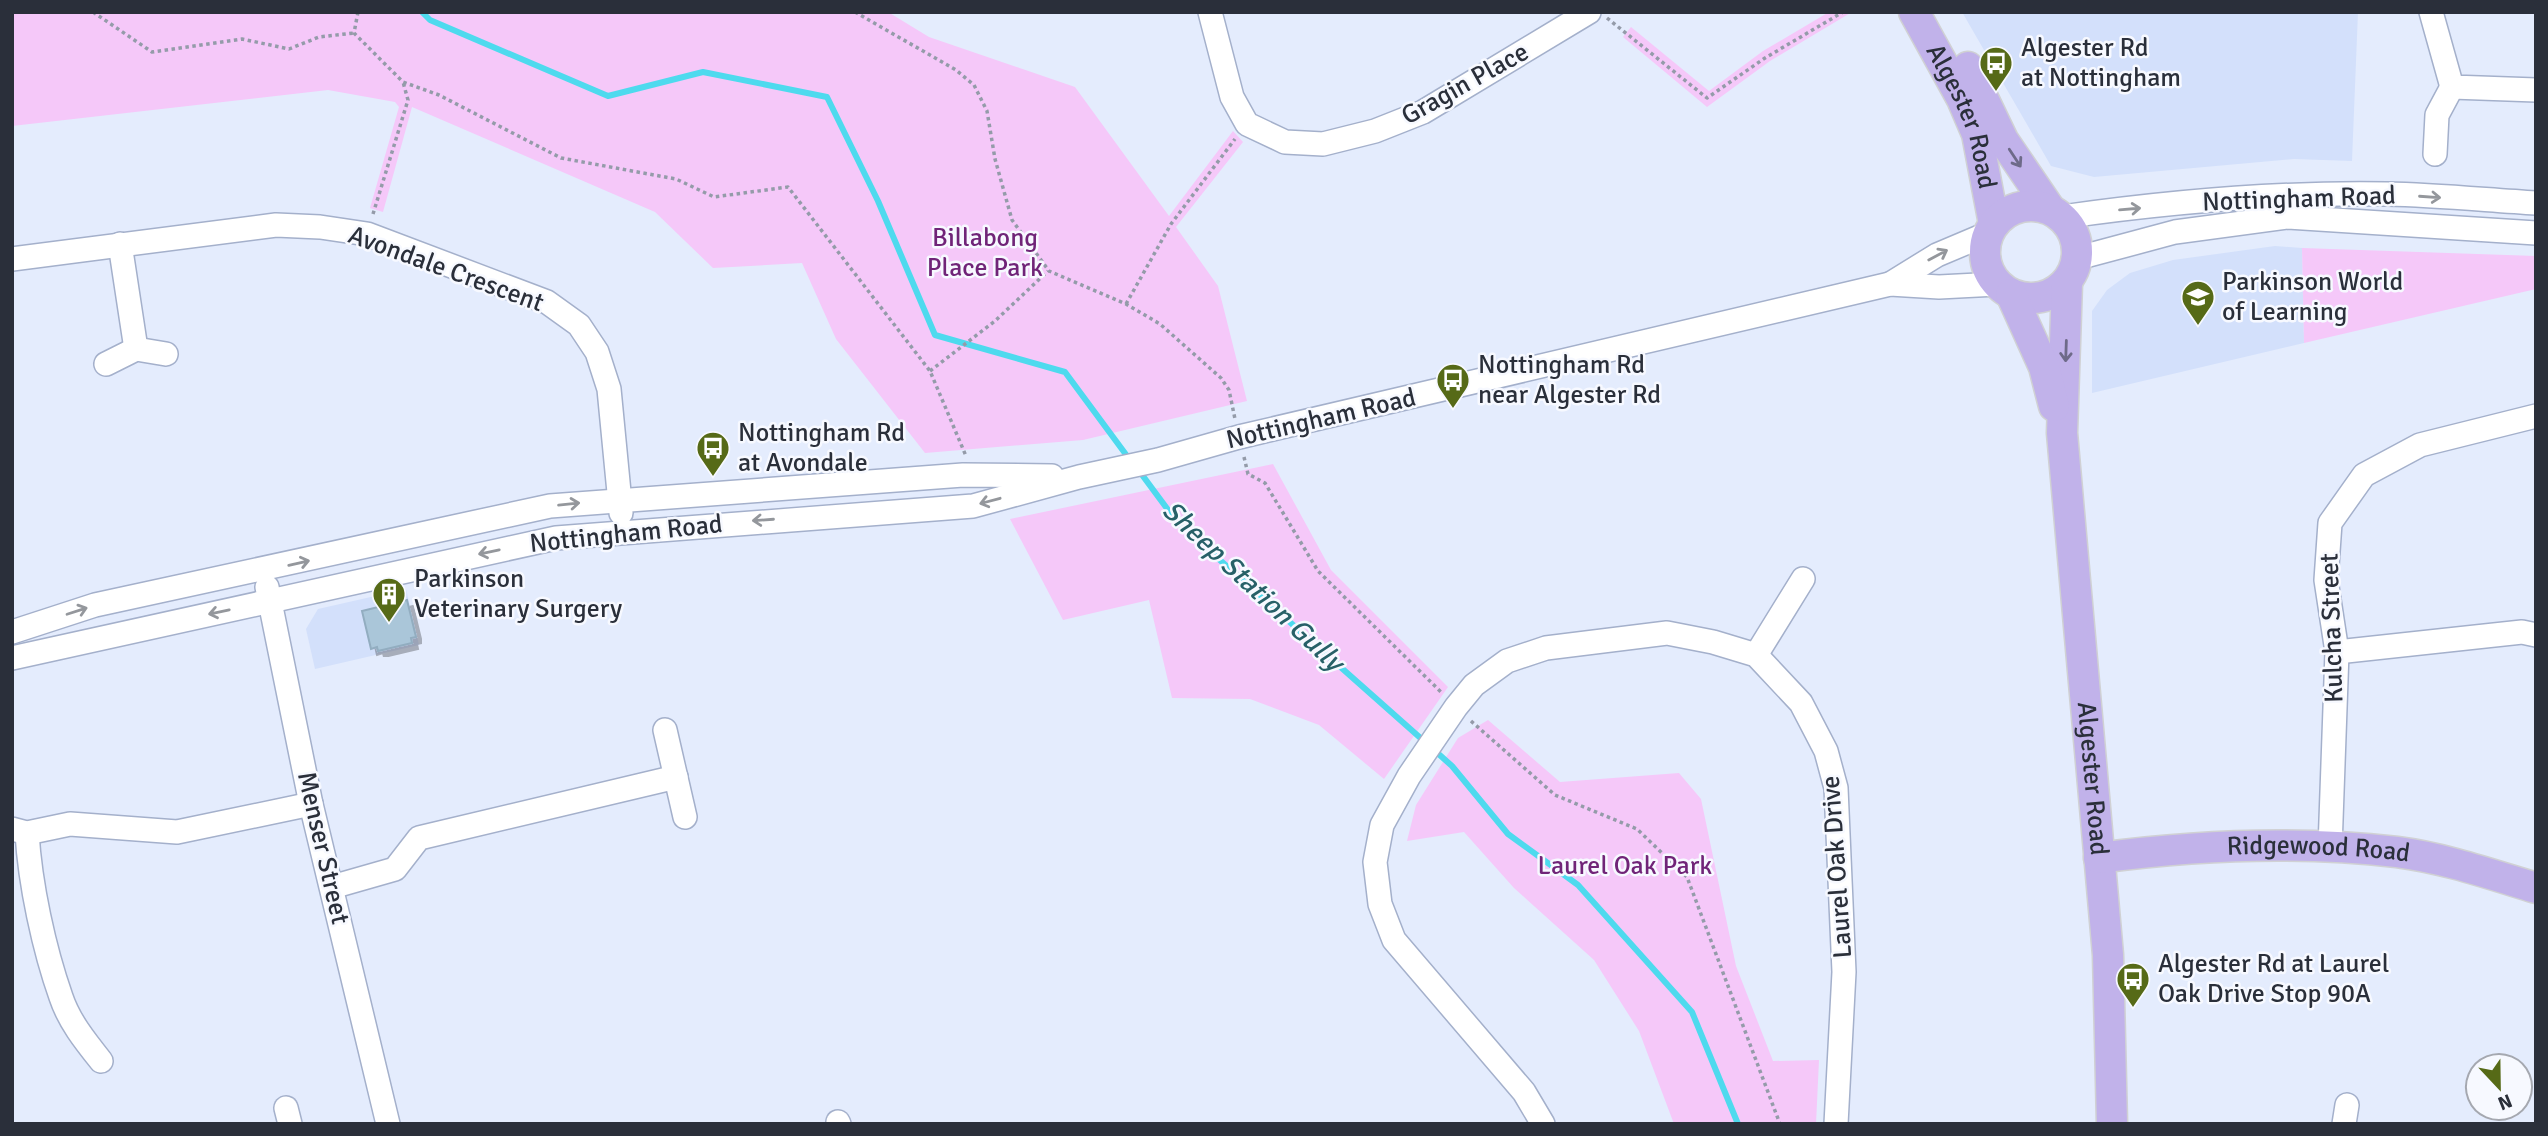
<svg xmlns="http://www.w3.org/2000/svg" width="2548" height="1136" font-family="Signika,sans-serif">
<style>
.built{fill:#d3e0fb}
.green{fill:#f5c8f9}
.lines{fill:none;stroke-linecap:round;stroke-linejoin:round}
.stream{stroke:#4edaee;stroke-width:6}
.building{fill:#aac6d9;stroke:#92adc0;stroke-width:2;filter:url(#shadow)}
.minor-casing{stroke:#a4b0cb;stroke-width:26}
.major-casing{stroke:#d0d1d4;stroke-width:33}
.path{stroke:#949ba9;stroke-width:3.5;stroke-dasharray:3.5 3.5;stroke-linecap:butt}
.minor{stroke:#fff;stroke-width:23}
.major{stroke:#c1b2ea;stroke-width:30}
.oneway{stroke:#6e6a89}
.oneway2{stroke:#94979c}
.labels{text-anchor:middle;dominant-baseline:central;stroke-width:5;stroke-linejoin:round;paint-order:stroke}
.poi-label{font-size:26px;fill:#2a2f3a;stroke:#f7f9ff;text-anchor:start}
.street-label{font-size:26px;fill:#2a2f3a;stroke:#f7f9ff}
.park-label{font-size:26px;fill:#702478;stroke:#f7f9ff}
.water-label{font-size:28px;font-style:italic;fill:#276068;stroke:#f7f9ff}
</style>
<defs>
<filter id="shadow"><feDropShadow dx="6" dy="6" stdDeviation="0" flood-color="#0004"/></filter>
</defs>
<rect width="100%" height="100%" fill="#e4ecfd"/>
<g class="built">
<polygon points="1962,12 2358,12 2352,161 2294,159 2094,177 2051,166"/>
<polygon points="2275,246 2302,248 2304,343 2092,393 2092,311 2107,290 2130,273 2173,260"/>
<polygon points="406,589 419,645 315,669 306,629 318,609"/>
</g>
<g class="green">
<polygon points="12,12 888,12 929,37 1075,87 1169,216 1233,131 1243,142 1176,227 1218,286 1247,401 1083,440 925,453 836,339 802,263 713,268 655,212 412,107 383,212 370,208 399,107 395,102 328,90 12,126"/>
<polygon points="1829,12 1852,12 1770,61 1707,107 1623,37 1631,27 1709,91 1763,51"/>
<polygon points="2302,248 2536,256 2536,289 2304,343"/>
<polygon points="1273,464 1331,570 1448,687 1384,779 1319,725 1250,699 1172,698 1149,600 1063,620 1010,519"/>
<polygon points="1488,720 1560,782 1679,773 1701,799 1736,966 1773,1061 1819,1060 1816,1124 1674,1124 1639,1031 1594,960 1514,888 1464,832 1407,841 1416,805 1458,738"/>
</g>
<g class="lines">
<g class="stream">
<polyline points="422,12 430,20 608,96 703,72 827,97 878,201 935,335 1065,372 1130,460"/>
<polyline points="1137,468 1177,522 1425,742"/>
<polyline points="1433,749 1452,766 1508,834 1578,885 1692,1012 1738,1124"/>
</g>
</g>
<polygon class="building" points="407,600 416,637 411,638 412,643 378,651 377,647 371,649 362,611"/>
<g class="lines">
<defs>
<g id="minor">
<polyline points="1210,12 1232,97 1247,124 1285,142 1323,144 1375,131 1423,112 1589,12"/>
<polyline points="2431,12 2452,87 2536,90"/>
<polyline points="2435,154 2437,115 2452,87"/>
<path d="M2062,217C2168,202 2279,192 2387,194C2436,195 2486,200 2536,203"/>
<polyline points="120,244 136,349"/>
<polyline points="2078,258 2175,232 2288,217 2536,233"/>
<polyline points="12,259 276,225 320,227 367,234 547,302 579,325 597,352 609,389 621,513"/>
<polyline points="1890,284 1937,255 1989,233"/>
<polyline points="106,364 136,349 166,354"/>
<polyline points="267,587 311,804 388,1124"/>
<polyline points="12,632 95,605 550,506 963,475 1052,476"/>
<polyline points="2337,652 2522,632 2536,635"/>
<polyline points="1756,655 1803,579"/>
<polyline points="12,658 556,538 973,506 1079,477 1158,460 1239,437 1890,284 1939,287 1997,284"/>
<polyline points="665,730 685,817"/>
<polyline points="12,829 27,833 70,824 177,832 311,804"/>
<path d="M27,833C30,884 44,949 61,997C69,1021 85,1041 101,1061"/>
<polyline points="2330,848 2337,652 2326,580 2330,523 2364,475 2420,445 2536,416"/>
<polyline points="332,887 395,869 419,838 676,777"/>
<polyline points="286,1108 290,1124"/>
<polyline points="838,1122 839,1124"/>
<polyline points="1543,1124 1524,1092 1394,940 1380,904 1375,862 1382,825 1409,776 1456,707 1474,685 1507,661 1546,648 1667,633 1713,642 1756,655 1801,703 1826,751 1836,788 1844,972 1836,1124"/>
<polyline points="2344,1124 2347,1105"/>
</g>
<g id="major">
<path id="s1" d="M1914,12L1962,99L1977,134L1994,224"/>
<polyline points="1968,67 2003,140 2050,209"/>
<circle cx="2031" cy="252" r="46"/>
<path id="s2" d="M2067,283L2062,433L2108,955L2112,1124"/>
<polyline points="2011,294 2044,367 2054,406"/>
<path id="s3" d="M2099,858C2197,845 2299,841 2397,852C2444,858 2490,874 2536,888"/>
</g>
</defs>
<use href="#minor" class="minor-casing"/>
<use href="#major" class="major-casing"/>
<g class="path">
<polyline points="93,12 152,52 242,39 289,49 319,37 354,33"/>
<polyline points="358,12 354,33 403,82 439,95 561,158 676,179 714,197 788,187 930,371 966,456"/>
<polyline points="855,12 956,70 974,85 987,111 995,159 1012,220 1049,271 1126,304 1160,324 1221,378 1229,390 1235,419"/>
<polyline points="1607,18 1707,98 1765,58 1843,12"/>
<polyline points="373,214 408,100 403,82"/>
<polyline points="1126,304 1171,224 1235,139"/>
<polyline points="930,371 995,321 1048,271"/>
<polyline points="1244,457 1248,474 1265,483 1318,571 1443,694"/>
<polyline points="1471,721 1555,795 1637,829 1687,877 1780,1124"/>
</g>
<use href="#minor" class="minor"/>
<use href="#major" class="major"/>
</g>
<defs><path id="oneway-shaft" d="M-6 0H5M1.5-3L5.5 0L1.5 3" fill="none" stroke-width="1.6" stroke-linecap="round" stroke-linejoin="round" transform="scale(1.75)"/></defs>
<g class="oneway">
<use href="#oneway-shaft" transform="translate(2015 158) rotate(57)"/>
<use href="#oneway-shaft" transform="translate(2066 351) rotate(92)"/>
</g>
<g class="oneway2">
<use href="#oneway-shaft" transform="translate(2430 197) rotate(4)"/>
<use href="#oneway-shaft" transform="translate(2130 209) rotate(-5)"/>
<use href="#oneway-shaft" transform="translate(1938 255) rotate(-28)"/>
<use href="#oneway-shaft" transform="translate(990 501) rotate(165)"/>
<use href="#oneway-shaft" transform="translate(569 504) rotate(-6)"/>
<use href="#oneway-shaft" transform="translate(763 520) rotate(176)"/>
<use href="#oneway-shaft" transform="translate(489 552) rotate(168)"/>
<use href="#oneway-shaft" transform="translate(299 563) rotate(-13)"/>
<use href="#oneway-shaft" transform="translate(77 611) rotate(-18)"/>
<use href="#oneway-shaft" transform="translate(219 612) rotate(168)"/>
</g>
<defs>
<symbol id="bus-pin" viewBox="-11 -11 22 30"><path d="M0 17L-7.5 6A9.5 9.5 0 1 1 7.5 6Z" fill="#566a17" stroke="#f7f9ff"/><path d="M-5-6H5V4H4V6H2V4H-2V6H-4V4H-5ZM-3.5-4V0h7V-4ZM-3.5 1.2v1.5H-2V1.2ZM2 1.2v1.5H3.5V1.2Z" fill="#fff"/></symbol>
<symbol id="school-pin" viewBox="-11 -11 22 30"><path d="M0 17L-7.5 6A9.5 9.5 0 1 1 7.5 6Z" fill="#566a17" stroke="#f7f9ff"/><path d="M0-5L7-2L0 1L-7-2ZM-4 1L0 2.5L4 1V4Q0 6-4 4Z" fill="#fff"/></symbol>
<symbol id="building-pin" viewBox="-11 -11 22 30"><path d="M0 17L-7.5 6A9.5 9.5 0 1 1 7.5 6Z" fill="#566a17" stroke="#f7f9ff"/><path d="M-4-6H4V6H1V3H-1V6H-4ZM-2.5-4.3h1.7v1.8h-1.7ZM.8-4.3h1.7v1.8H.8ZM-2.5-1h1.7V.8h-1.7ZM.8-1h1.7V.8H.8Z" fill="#fff"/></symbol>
</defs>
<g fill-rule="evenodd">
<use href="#bus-pin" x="1977" y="44" width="38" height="52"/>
<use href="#school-pin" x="2179" y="278" width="38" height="52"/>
<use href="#bus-pin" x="1434" y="361" width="38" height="52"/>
<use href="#bus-pin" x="694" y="429" width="38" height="52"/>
<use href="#building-pin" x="370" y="575" width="38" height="52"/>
<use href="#bus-pin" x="2114" y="960" width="38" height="52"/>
</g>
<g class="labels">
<g class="poi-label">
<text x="2021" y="48">Algester Rd<tspan x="2021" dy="30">at Nottingham</tspan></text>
<text x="2222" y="282">Parkinson World<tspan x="2222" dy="30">of Learning</tspan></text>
<text x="1478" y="365">Nottingham Rd<tspan x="1478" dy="30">near Algester Rd</tspan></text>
<text x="738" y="433">Nottingham Rd<tspan x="738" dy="30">at Avondale</tspan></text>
<text x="414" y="579">Parkinson<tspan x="414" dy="30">Veterinary Surgery</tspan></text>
<text x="2158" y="964">Algester Rd at Laurel<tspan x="2158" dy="30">Oak Drive Stop 90A</tspan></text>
</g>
<g class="street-label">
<text transform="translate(1465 84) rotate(-29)">Gragin Place</text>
<text stroke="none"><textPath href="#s1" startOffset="116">Algester Road</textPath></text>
<text transform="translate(2299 199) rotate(-2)">Nottingham Road</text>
<text transform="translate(446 269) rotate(20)">Avondale Crescent</text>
<text transform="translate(1321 419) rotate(-13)">Nottingham Road</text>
<text transform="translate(626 534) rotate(-6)">Nottingham Road</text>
<text transform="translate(2332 628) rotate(-92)">Kulcha Street</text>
<text stroke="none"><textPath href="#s2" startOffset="497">Algester Road</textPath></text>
<text transform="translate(323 848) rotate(77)">Menser Street</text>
<text stroke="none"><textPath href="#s3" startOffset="220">Ridgewood Road</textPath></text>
<text transform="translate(1837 867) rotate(-94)">Laurel Oak Drive</text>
</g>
<g class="park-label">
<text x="985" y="238">Billabong<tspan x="985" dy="30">Place Park</tspan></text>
<text x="1625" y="866">Laurel Oak Park</text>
</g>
<g class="water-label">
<text transform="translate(1253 586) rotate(43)">Sheep Station Gully</text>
</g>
</g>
<rect width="2548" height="1136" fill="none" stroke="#2a2f3a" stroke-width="28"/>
<g transform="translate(2499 1087) rotate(158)"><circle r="33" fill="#f7f9ff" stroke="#a5a8b0" stroke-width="2"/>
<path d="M0-5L12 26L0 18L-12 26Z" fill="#566a17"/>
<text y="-10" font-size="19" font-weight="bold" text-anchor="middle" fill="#2a2f3a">N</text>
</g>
</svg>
